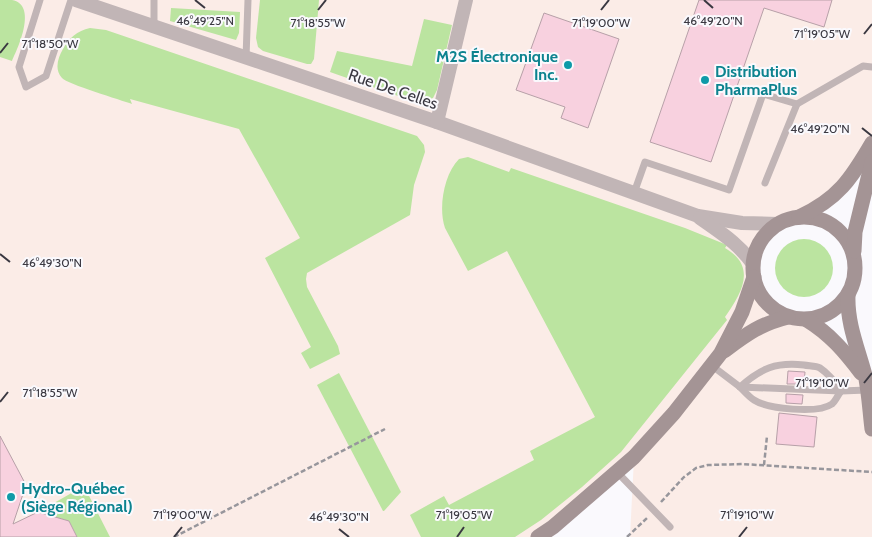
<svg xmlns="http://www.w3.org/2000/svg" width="872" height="537" font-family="Cabin,sans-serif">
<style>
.industrial{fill:#fbece7}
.green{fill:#bbe4a0}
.building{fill:#f8d1df;stroke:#b7a0a8}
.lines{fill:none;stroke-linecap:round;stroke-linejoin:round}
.path{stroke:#97969c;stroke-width:2.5;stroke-dasharray:5 2.5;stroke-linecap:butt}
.lane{stroke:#c1b5b6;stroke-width:7}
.street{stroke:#c1b5b6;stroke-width:14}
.secondary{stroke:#a49495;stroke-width:15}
.ticks{fill:none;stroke:#3a3841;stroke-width:2}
.culture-dot{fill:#0f9aa8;stroke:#faf9fd;stroke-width:2}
.labels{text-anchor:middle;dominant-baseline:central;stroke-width:4;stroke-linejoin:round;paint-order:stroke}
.culture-label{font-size:16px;font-weight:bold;fill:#0d838f;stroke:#faf9fd;text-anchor:start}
.street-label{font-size:16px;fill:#3a3841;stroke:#faf9fd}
.ticks-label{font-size:12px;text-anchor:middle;fill:#3a3841;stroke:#faf9fd;stroke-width:4;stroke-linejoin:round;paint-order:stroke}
</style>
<rect width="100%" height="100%" fill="#faf9fd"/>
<polygon class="industrial" points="0,0 872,0 872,143 855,172 798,217 785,220 769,231 758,245 753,264 757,289 770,306 788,317 807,320 866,381 872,423 872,537 630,537 634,458 538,537 0,537"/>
<g class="green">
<path d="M0,0C4,0 9,0 12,0C38,5 18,48 12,61L0,57Z"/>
<polygon points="260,0 319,0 314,59 311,64 307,64 263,51 258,47 256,38"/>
<polygon points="171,8 240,12 239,33 236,40 170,21"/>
<polygon points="424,19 452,25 437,90 433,98 418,103 330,72 337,51 412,66"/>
<path d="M90,28L106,30L417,136L424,145L425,152L414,185L410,215L307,273L306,279L307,287L338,346L340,354L310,369L301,353L311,347L265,258L300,238L239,129L130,99L132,104C121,100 67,84 62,78C54,69 58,58 63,49C69,38 77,31 90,28Z"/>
<path d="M468,157L509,172L511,168L685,228L727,245L725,248C758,267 741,294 725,317L727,320L621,452L582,487L541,520L515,537H421L410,515L444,496L449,505L534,460L530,451L595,417L507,251L468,271L445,228C438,208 444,174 459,159Z"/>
<circle cx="804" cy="268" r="29"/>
<polygon points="339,373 401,492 384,511 383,511 317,385"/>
<polygon points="84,486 110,537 77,537 69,521 38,512"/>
</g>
<g class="building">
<polygon points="699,0 832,0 824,27 764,8 711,162 650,142"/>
<polygon points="544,13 619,39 588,128 561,118 565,107 516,90"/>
<polygon points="788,371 805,372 804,384 787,384"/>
<polygon points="786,394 803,395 802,404 786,403"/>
<polygon points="779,413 817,417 814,447 776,444"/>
<polygon points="0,436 26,485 13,524 38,512 69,521 77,537 0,537"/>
</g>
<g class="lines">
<g class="path">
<polyline points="764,465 767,436"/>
<polyline points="661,502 684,477 696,468 708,465 742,464 872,472"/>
<polyline points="174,537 385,429"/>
<polyline points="627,537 647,518"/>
</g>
<g class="lane">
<polyline points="40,0 19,67 26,87 46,76 71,0"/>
<polyline points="154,26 154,0"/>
<polyline points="246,58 248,0"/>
<polyline points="765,183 797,104 863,66 872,67"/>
<polyline points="634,193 645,162 729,190 763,94 797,104"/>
<path d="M711,365L740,387C761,368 776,362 804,365C809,366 816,366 820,368C829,374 835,382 841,391L867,390"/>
<path d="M740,387C744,391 749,397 754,400C768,409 818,414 832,404C835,402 838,395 841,391"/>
<polyline points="740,387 841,391"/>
<polyline points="617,472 670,527"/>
</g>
<g class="street">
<polyline points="76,0 437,122 698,216 742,223 778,224"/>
<polyline points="437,122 466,0"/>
<path d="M700,218C721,233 738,243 753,264"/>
</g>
<g class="secondary">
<circle cx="804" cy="268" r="51"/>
<path d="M799,217C838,199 851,179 872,143"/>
<polyline points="854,251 855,232 872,162"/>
<path d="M848,296C847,325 859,351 866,379C869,395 870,413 872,429"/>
<path d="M807,320C830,334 845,352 861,373"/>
<path d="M724,351C747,334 760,324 788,317"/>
<polyline points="538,537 553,527 634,457 674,413 721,353 742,312 754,277"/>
</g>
</g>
<path class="ticks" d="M195,0L205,8M704,0L713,8M318,10L326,0M601,10L609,0M864,34L872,24M0,53L8,43M862,128L872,136M0,254L10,262M864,383L872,373M0,402L8,392M339,529L349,537M174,537L182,527M457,537L464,527M739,537L747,527"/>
<g class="culture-dot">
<circle cx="568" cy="65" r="5"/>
<circle cx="705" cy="80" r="5"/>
<circle cx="11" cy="497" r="5"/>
</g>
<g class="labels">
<g class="culture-label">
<text x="558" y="56" text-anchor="end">M2S Électronique<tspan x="558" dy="18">Inc.</tspan></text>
<text x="715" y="71">Distribution<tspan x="715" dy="18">PharmaPlus</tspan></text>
<text x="21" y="488">Hydro-Québec<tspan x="21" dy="18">(Siège Régional)</tspan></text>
</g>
<g class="street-label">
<text transform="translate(393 89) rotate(19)">Rue De Celles</text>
</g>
</g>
<g class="ticks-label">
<text x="205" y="25">46°49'25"N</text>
<text x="713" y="25">46°49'20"N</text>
<text x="318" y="27">71°18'55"W</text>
<text x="601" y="27">71°19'00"W</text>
<text x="822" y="38">71°19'05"W</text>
<text x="50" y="48">71°18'50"W</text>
<text x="820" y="133">46°49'20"N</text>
<text x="52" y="267">46°49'30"N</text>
<text x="822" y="387">71°19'10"W</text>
<text x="50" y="397">71°18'55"W</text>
<text x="182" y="519">71°19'00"W</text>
<text x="464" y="519">71°19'05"W</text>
<text x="747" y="519">71°19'10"W</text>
<text x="339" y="521">46°49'30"N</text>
</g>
</svg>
